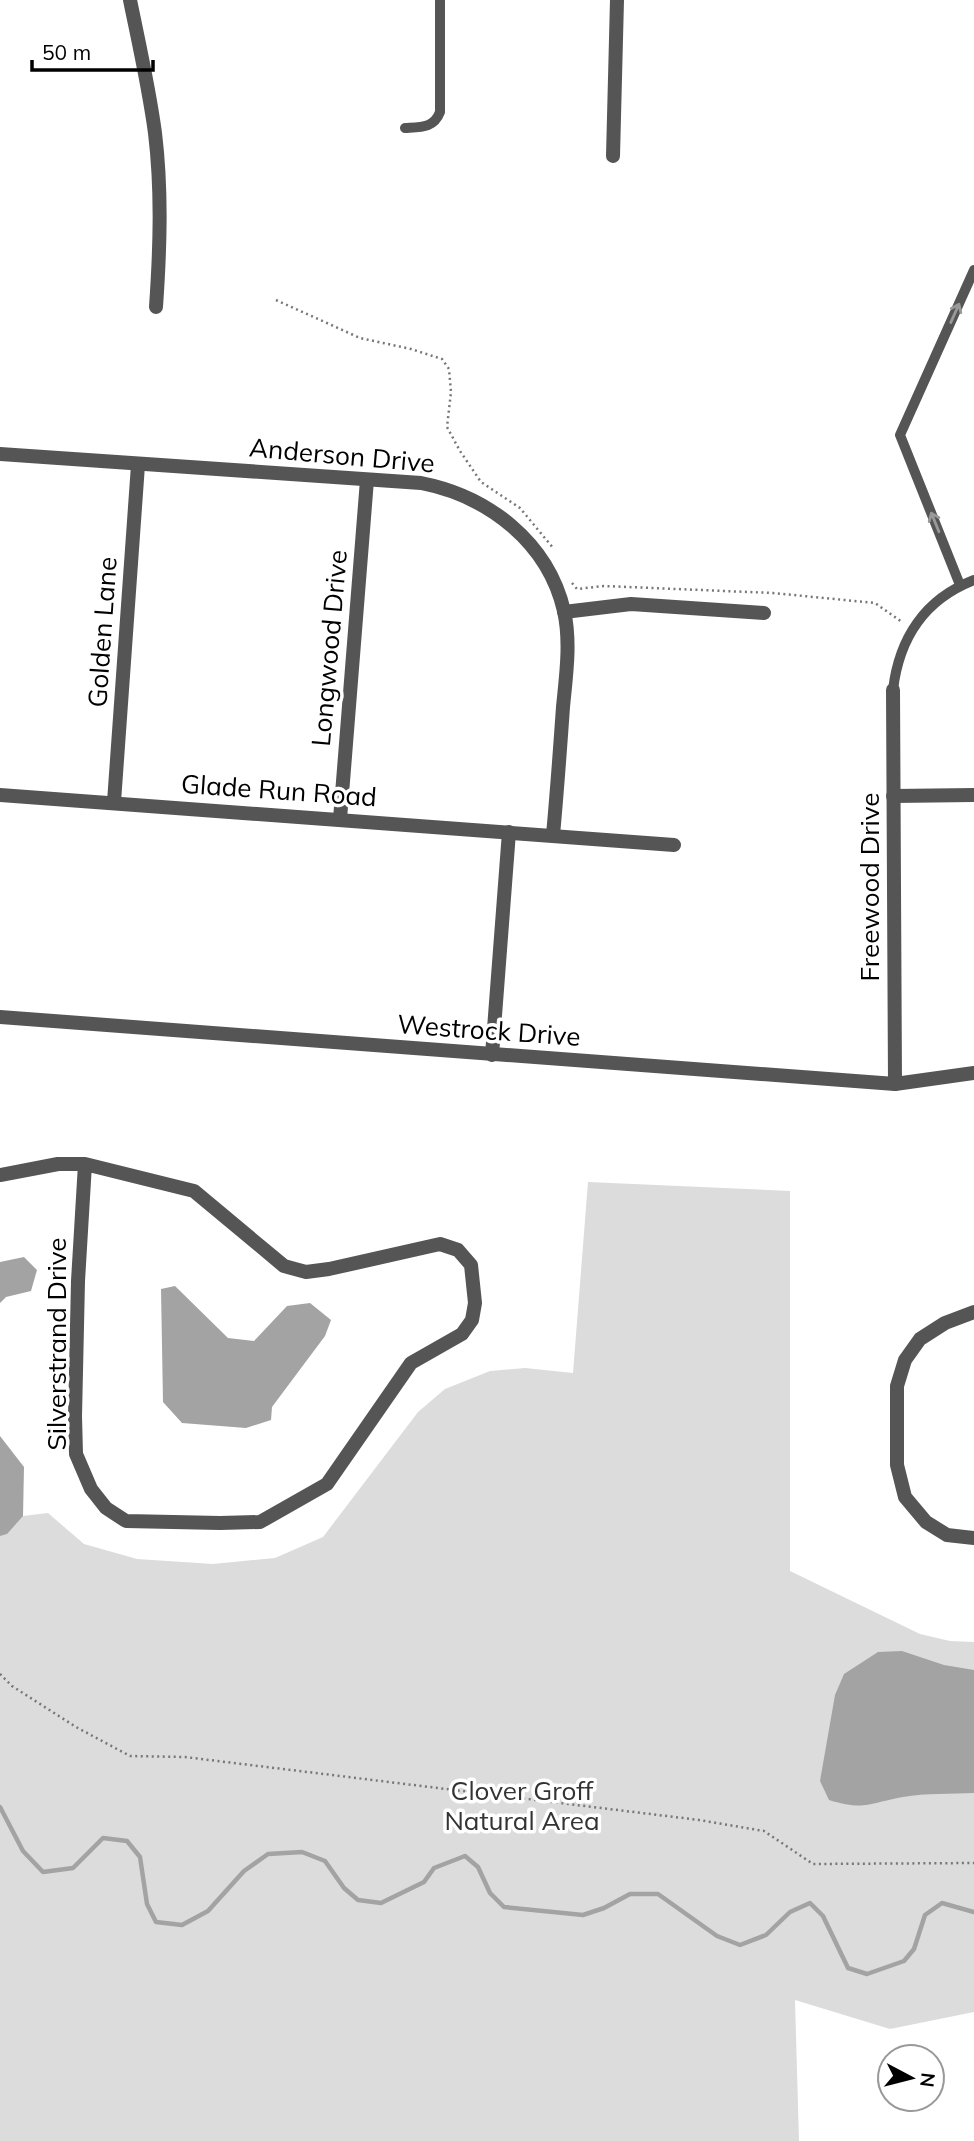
<svg xmlns="http://www.w3.org/2000/svg" width="974" height="2141" font-family="Mulish,sans-serif">
<style>
.green{fill:#dcdcdc}
.water{fill:#a3a3a3}
.lines{fill:none;stroke-linecap:round;stroke-linejoin:round}
.stream{stroke:#a3a3a3;stroke-width:4.5}
.path{stroke:#777;stroke-width:2.5;stroke-dasharray:2 3.5;stroke-linecap:butt}
.lane{stroke:#555;stroke-width:10}
.street{stroke:#555;stroke-width:14}
.oneway{stroke:#999}
.labels{text-anchor:middle;dominant-baseline:central;stroke-width:7;stroke-linejoin:round;paint-order:stroke}
.street-label{font-size:26px;fill:#000;stroke:#fff}
.park-label{font-size:26px;fill:#333;stroke:#fff}
</style>
<rect width="100%" height="100%" fill="#fff"/>
<polygon class="green" points="588,1182 790,1191 790,1571 920,1634 950,1641 974,1642 974,2012 890,2029 795,2000 799,2141 0,2141 0,1514 23,1516 48,1513 84,1544 137,1559 213,1564 275,1558 323,1537 418,1412 445,1389 490,1371 525,1368 573,1373"/>
<g class="water">
<polygon points="24,1257 37,1270 31,1291 6,1297 0,1303 0,1262"/>
<polygon points="175,1286 228,1338 254,1341 287,1306 310,1303 331,1320 325,1336 272,1407 271,1420 246,1428 182,1423 163,1402 161,1289"/>
<polygon points="0,1436 24,1467 23,1516 7,1534 0,1536"/>
<path d="M902,1651L944,1665L974,1670V1793C951,1794 926,1793 903,1797C869,1803 865,1811 829,1800L820,1781L835,1695L844,1674L878,1652Z"/>
</g>
<g class="lines">
<polyline class="stream" points="0,1807 23,1851 43,1872 73,1868 103,1838 127,1841 140,1857 147,1904 156,1922 182,1925 208,1911 244,1871 268,1854 302,1852 325,1861 344,1888 358,1900 381,1903 424,1882 434,1868 465,1856 478,1867 490,1893 504,1907 583,1915 604,1908 630,1894 658,1894 717,1936 740,1945 766,1935 790,1912 810,1903 823,1916 848,1968 867,1974 904,1961 914,1949 925,1915 942,1903 974,1912"/>
<g class="path">
<polyline points="276,300 360,338 411,349 442,359 449,369 451,392 447,427 460,451 481,482 520,508 554,549"/>
<polyline points="572,583 577,589 604,586 773,593 875,603 902,622"/>
<polyline points="0,1674 12,1686 76,1727 130,1756 185,1757 699,1820 764,1831 813,1864 974,1863"/>
</g>
<g class="lane">
<path d="M405,128C421,127 434,128 440,112V0"/>
<polyline points="960,585 900,435 974,270"/>
<path d="M893,690C899,638 925,599 974,580"/>
</g>
<g class="street">
<path d="M130,0C139,44 149,88 155,133C162,191 160,249 156,307"/>
<polyline points="613,156 617,0"/>
<path d="M0,454L421,483C488,496 548,542 564,611C571,642 566,676 563,707C560,750 557,792 553,835"/>
<polyline points="564,612 631,604 764,613"/>
<polyline points="893,690 895,1084"/>
<polyline points="0,795 674,845"/>
<polyline points="893,796 974,795"/>
<polyline points="114,802 138,465"/>
<polyline points="340,819 367,480"/>
<polyline points="0,1017 895,1084 974,1073"/>
<polyline points="492,1055 509,832"/>
<polyline points="0,1175 58,1164 85,1164 194,1191 284,1266 306,1272 329,1269 440,1244 458,1250 471,1265 475,1303 472,1320 462,1334 411,1363 327,1484 260,1522 220,1523 126,1521 106,1508 91,1489 76,1454 75,1416 78,1281 85,1164"/>
<polyline points="974,1312 945,1323 920,1339 905,1360 897,1386 897,1465 905,1497 926,1522 947,1535 974,1538"/>
</g>
</g>
<defs><path id="oneway-shaft" d="M-6 0H5M1.5-3L5.5 0L1.5 3" fill="none" stroke-width="1.6" stroke-linecap="round" stroke-linejoin="round" transform="scale(1.75)"/></defs>
<g class="oneway">
<use href="#oneway-shaft" transform="translate(955 313) rotate(-66)"/>
<use href="#oneway-shaft" transform="translate(935 522) rotate(-112)"/>
</g>
<g class="labels">
<g class="street-label">
<text transform="translate(342 455) rotate(5)">Anderson Drive</text>
<text transform="translate(102 632) rotate(-86)">Golden Lane</text>
<text transform="translate(329 648) rotate(-85)">Longwood Drive</text>
<text transform="translate(279 790) rotate(4)">Glade Run Road</text>
<text transform="translate(869 887) rotate(-90)">Freewood Drive</text>
<text transform="translate(489 1030) rotate(4)">Westrock Drive</text>
<text transform="translate(56 1344) rotate(-90)">Silverstrand Drive</text>
</g>
<g class="park-label">
<text x="522" y="1790">Clover Groff<tspan x="522" dy="30">Natural Area</tspan></text>
</g>
</g>
<g transform="translate(911 2078) rotate(97)"><circle r="33" fill="#ffffff" stroke="#999999" stroke-width="2"/>
<path d="M0-5L12 26L0 18L-12 26Z" fill="#000000"/>
<text y="-10" font-size="19" font-weight="bold" text-anchor="middle" fill="#000000">N</text>
</g>
<path d="M32 60v10h121v-10" fill="none" stroke="#000000" stroke-width="3.5"/>
<text x="42" y="60" font-size="21" fill="#000000" stroke="#ffffff" stroke-width="5" paint-order="stroke">50 m</text>
</svg>
